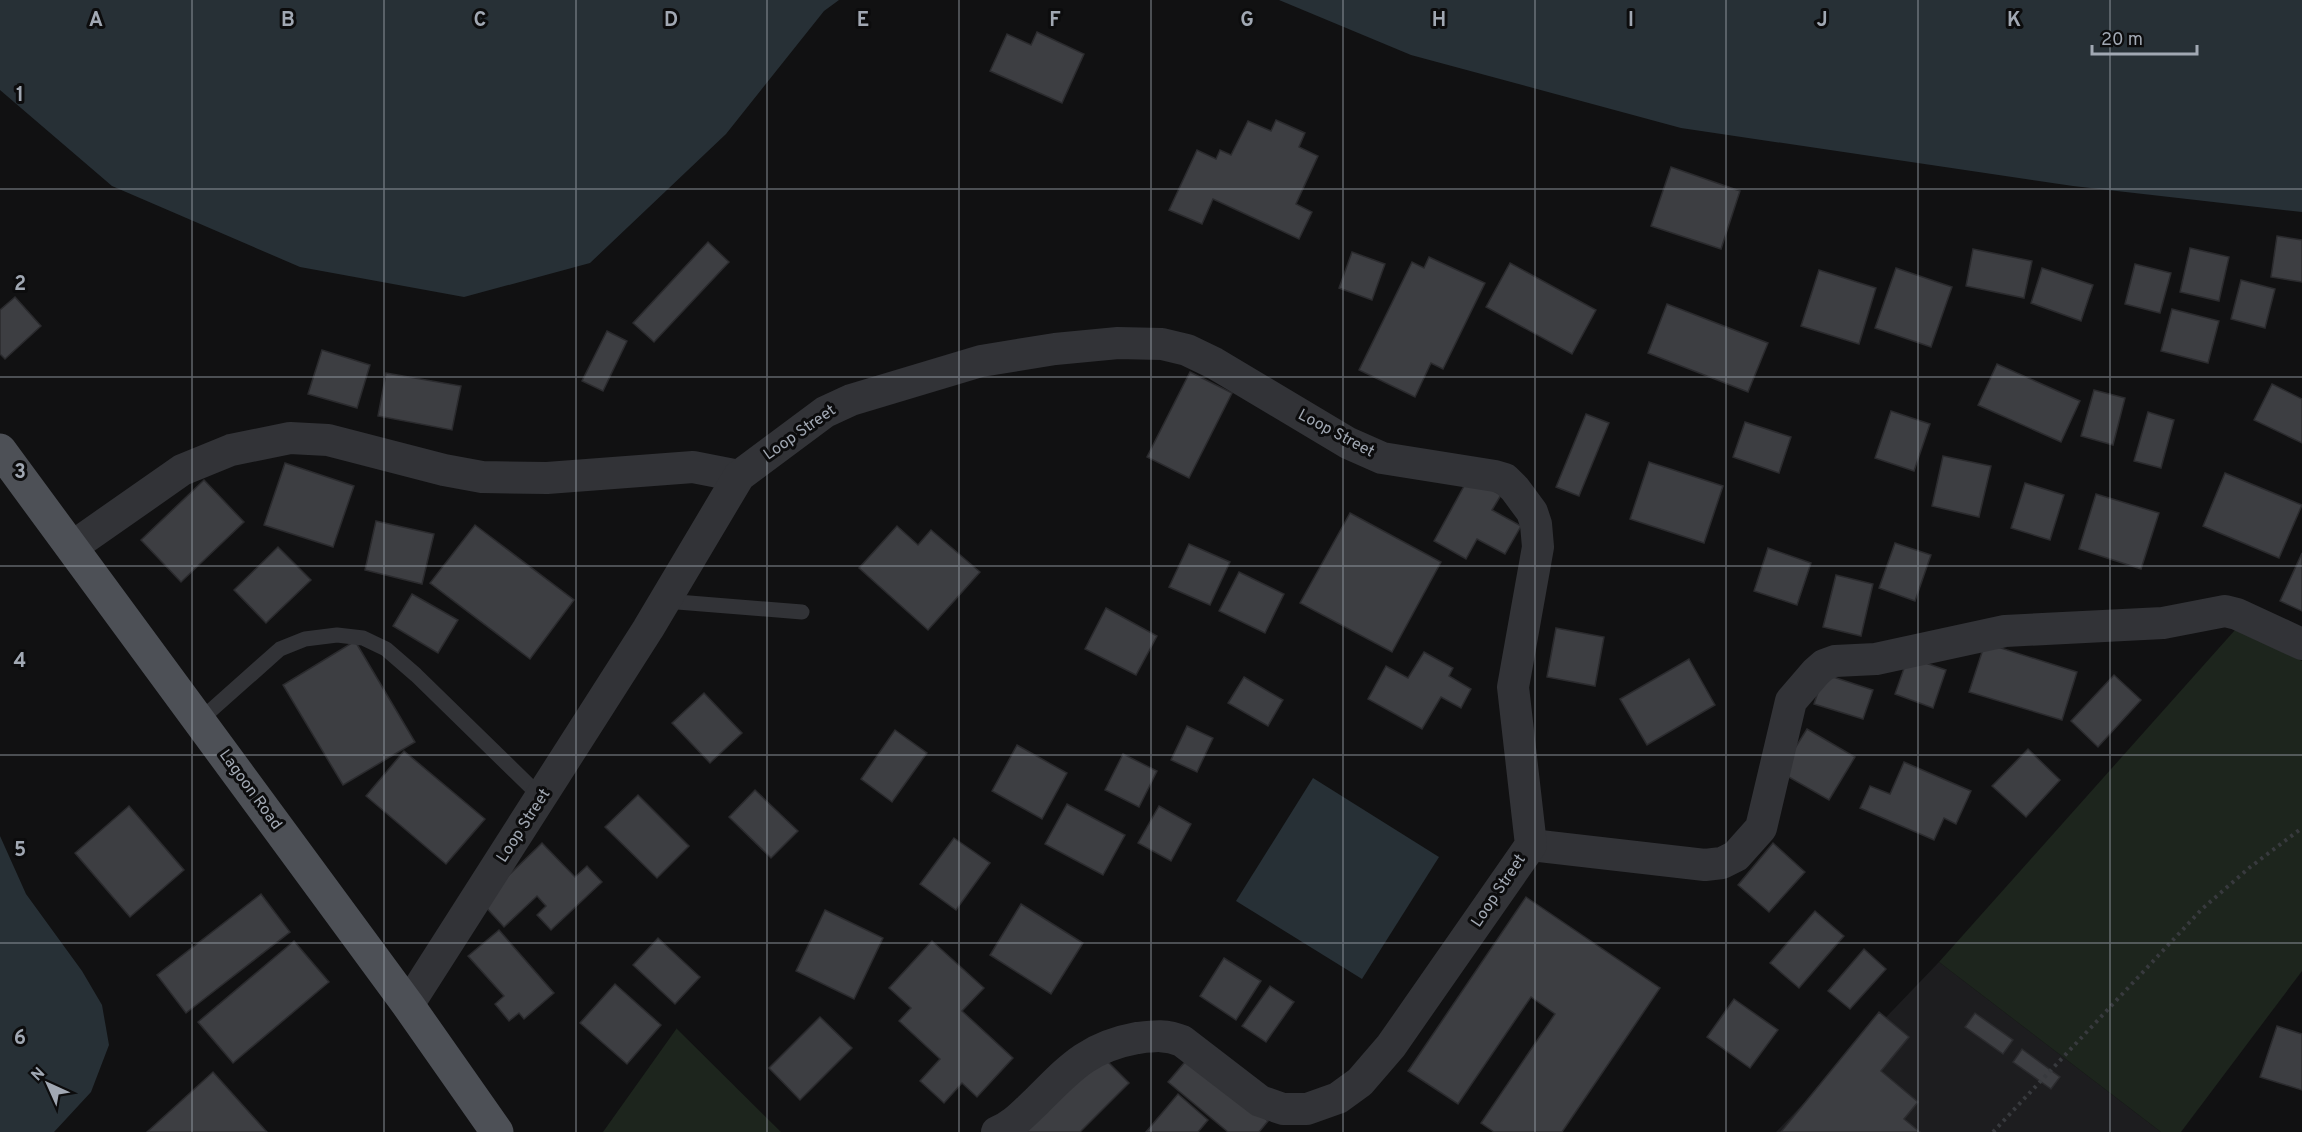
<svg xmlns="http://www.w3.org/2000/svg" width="2302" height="1132" font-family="Overpass,sans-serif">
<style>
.built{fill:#1d1d1f}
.green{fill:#1d251d}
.water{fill:#273036}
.building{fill:#3d3e42;stroke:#2b2b2e;stroke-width:1.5}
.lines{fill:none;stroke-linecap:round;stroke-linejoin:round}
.path{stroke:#383a3e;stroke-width:4;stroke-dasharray:3 4.5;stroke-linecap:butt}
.service{stroke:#323337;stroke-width:15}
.minor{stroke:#323337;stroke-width:32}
.primary{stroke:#4d5056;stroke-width:33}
.grid{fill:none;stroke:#a1a8b3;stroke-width:1.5;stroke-opacity:0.55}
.labels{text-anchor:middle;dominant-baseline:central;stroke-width:6;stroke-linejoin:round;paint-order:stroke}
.street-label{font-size:16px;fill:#a1a8b3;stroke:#0c0c0d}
.grid-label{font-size:20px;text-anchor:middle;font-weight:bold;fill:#a1a8b3;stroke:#0c0c0d;stroke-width:6;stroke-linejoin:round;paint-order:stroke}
</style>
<rect width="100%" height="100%" fill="#111112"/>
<polygon class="built" points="1939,962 2161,1132 1776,1132"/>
<g class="green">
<polygon points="2235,630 2302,661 2302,971 2181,1132 2161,1132 1939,962"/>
<polygon points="677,1028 677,1029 781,1132 603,1132"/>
</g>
<g class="water">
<polygon points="0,0 839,0 824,11 726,134 590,263 464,297 300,267 112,186 0,90"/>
<polygon points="1279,0 2302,0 2302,212 2073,186 1681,128 1411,55"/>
<polygon points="1313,778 1439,857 1362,979 1236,901"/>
<polygon points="0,836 26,894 82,971 102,1005 109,1045 91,1092 54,1132 0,1132"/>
</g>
<g class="building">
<polygon points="1037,32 1084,54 1062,103 990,71 1007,34 1031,45"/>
<polygon points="1276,120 1305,133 1299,147 1318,156 1296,204 1312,212 1299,239 1213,199 1202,224 1169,210 1197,150 1216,159 1220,150 1231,155 1248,121 1271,131"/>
<polygon points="1671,167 1740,191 1721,249 1651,226"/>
<polygon points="2277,236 2302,240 2302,282 2271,277"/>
<polygon points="708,242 729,262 654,342 633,323"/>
<polygon points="2190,248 2229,257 2219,301 2180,292"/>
<polygon points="1973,249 2032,261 2024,298 1966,286"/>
<polygon points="1352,252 1385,264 1372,300 1339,288"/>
<polygon points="1429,257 1485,283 1443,369 1431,363 1415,397 1359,370 1412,262 1424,268"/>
<polygon points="1510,263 1596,310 1572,354 1486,307"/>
<polygon points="2135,264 2171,273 2160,313 2125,304"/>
<polygon points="1896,268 1952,287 1931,347 1875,328"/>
<polygon points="2042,268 2093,285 2081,321 2031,303"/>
<polygon points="1819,270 1876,288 1859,344 1801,326"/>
<polygon points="2241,280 2275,289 2265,328 2231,319"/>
<polygon points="15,297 41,326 5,359 0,354 0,310"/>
<polygon points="1667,304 1768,343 1748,392 1648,353"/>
<polygon points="2172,309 2219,321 2208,363 2161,351"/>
<polygon points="607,331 627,341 603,391 582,381"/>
<polygon points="322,350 370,365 357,408 308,394"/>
<polygon points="1997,364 2080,401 2061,442 1978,405"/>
<polygon points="1190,372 1232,393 1189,478 1147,457"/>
<polygon points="386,373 461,386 452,430 378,416"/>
<polygon points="2272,384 2302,399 2302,443 2254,420"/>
<polygon points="2094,390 2125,398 2113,445 2081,436"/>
<polygon points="1891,411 1930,424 1914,471 1875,458"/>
<polygon points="2148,412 2174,420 2161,468 2134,461"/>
<polygon points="1586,414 1609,423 1579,496 1556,487"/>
<polygon points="1745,422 1791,437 1779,473 1733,457"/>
<polygon points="1943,456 1991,466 1979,517 1932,506"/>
<polygon points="1649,462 1723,486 1704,543 1630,519"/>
<polygon points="285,463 354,486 333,547 264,525"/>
<polygon points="2225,473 2302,505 2279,558 2203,526"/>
<polygon points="1469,477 1501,495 1492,510 1521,526 1505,554 1477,539 1466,559 1434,541"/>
<polygon points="204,480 244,522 181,582 141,540"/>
<polygon points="2025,483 2064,495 2050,540 2011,528"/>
<polygon points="2096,494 2159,513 2141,569 2079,549"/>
<polygon points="1350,513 1441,562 1392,652 1300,603"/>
<polygon points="376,521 434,534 422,584 365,570"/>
<polygon points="475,525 574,600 530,659 430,583"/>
<polygon points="897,526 918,545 931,530 980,572 928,630 859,568"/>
<polygon points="1895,543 1931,555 1915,601 1879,588"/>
<polygon points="1189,544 1230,562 1210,605 1169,587"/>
<polygon points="278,547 311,580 266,623 234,590"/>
<polygon points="1768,548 1811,563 1797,605 1754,591"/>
<polygon points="2302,553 2302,611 2280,601"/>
<polygon points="1239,572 1284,594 1265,633 1219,611"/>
<polygon points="1836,575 1873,584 1861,636 1823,627"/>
<polygon points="412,594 458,620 438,653 393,626"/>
<polygon points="1106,608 1157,636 1136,675 1085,649"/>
<polygon points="1556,628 1604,637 1595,686 1547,677"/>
<polygon points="355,641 415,742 343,785 283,685"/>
<polygon points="1985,643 2077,672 2062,720 1969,692"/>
<polygon points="1424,652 1453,668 1449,676 1471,689 1461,708 1441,697 1422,729 1368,699 1386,666 1408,678"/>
<polygon points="1908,657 1946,670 1933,708 1895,694"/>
<polygon points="1689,659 1715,705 1647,745 1620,699"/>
<polygon points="1824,674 1873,690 1863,719 1814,704"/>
<polygon points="2114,675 2141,700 2098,747 2071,721"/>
<polygon points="1244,677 1283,700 1268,726 1228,703"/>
<polygon points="704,693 742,733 710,763 672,723"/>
<polygon points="1187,726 1213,738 1197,772 1171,760"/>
<polygon points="1807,729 1855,757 1829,800 1780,772"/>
<polygon points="895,730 927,753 892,802 861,779"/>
<polygon points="1017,745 1067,773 1042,819 992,791"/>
<polygon points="2028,749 2060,780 2026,817 1992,786"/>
<polygon points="404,751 485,819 446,864 366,796"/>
<polygon points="1123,754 1157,771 1139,807 1105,790"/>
<polygon points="1904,762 1971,791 1956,824 1944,818 1934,840 1860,808 1870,786 1890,794"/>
<polygon points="755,790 798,831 771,858 729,817"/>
<polygon points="638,795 689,846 657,878 605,827"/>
<polygon points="1067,804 1125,835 1103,875 1045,844"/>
<polygon points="129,806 184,870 130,917 75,853"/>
<polygon points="1159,806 1191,824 1171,861 1138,843"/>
<polygon points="954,838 990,863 956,910 920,884"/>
<polygon points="542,843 575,877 587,866 602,882 551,930 537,915 546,906 537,896 504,927 481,902"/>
<polygon points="1773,843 1805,872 1769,912 1738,885"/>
<polygon points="261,894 290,932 186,1013 157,975"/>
<polygon points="1526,897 1660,988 1562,1132 1494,1132 1481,1123 1555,1014 1531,997 1458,1104 1408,1071"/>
<polygon points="1021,904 1083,943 1051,994 990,955"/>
<polygon points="825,910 883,938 854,999 796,971"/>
<polygon points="1815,911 1844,936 1799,988 1770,963"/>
<polygon points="499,930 554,993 524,1019 519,1013 509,1021 495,1004 504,996 468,956"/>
<polygon points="658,938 700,977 675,1004 633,965"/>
<polygon points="294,941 329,982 233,1063 198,1022"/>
<polygon points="932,941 984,988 962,1011 1013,1058 977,1097 962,1083 944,1103 920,1081 940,1059 899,1021 911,1008 889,988"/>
<polygon points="1864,949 1886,969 1850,1009 1828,991"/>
<polygon points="1224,958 1261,981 1236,1020 1200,996"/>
<polygon points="615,984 661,1025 627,1064 580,1023"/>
<polygon points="1270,986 1294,1002 1266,1042 1242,1026"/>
<polygon points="1734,999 1778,1030 1750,1068 1707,1037"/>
<polygon points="1879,1012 1909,1037 1881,1071 1918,1102 1904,1119 1920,1132 1781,1132"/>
<polygon points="1975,1013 2013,1040 2003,1054 1965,1027"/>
<polygon points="820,1017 852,1048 800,1100 769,1068"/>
<polygon points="2277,1026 2302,1034 2302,1090 2260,1077"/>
<polygon points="2022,1049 2060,1077 2051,1089 2013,1062"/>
<polygon points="1098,1052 1129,1083 1080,1132 1019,1132"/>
<polygon points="1190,1056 1268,1121 1259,1132 1228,1132 1168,1082"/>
<polygon points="213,1072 267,1132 147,1132"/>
<polygon points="1178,1094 1208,1120 1198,1132 1146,1132"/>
</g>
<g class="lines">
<polyline class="path" points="1993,1132 2202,909 2249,868 2302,828"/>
<g class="service">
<polyline points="665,601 802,612"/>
<polyline points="199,721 280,649 305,639 337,635 363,638 386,649 416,675 542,798"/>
</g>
<g class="minor">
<polyline points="72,547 182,470 231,450 290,438 328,440 444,470 482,477 547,478 693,467 739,476"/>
<polyline points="1531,845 1705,865 1722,863 1736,856 1761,828 1791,701 1816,672 1824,665 1835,661 1876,659 2005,631 2163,623 2225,611 2237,614 2302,644"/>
<path d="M408,1005L648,629L739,476L825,412L851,400L981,361L1055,349L1118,343L1162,344L1187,350L1214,363L1348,443L1382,458L1495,476L1505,479L1515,489L1532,512L1536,524L1538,547L1513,687L1531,845L1391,1046L1360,1082L1338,1098L1307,1109H1283L1260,1101L1182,1041C1166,1034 1153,1036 1137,1038C1088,1047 1070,1068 1037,1101C1024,1113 1013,1126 997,1132"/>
</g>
<polyline class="primary" points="0,450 408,1005 497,1132"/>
</g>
<path class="grid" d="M192,0V1132M384,0V1132M576,0V1132M767,0V1132M959,0V1132M1151,0V1132M1343,0V1132M1535,0V1132M1726,0V1132M1918,0V1132M2110,0V1132M0,189H2302M0,377H2302M0,566H2302M0,755H2302M0,943H2302"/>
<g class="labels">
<g class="street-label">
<text transform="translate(800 433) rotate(-35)">Loop Street</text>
<text transform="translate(1336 434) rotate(28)">Loop Street</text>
<text transform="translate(250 790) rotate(54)">Lagoon Road</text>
<text transform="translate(524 826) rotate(-57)">Loop Street</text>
<text transform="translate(1499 891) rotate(-56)">Loop Street</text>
</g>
</g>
<g class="grid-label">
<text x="96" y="26">A</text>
<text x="288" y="26">B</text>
<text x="480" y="26">C</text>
<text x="671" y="26">D</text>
<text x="863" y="26">E</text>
<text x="1055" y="26">F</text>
<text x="1247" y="26">G</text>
<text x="1439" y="26">H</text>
<text x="1631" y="26">I</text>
<text x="1822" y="26">J</text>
<text x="2014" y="26">K</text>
<text x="20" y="101">1</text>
<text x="20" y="290">2</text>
<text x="20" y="478">3</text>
<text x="20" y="667">4</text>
<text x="20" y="856">5</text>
<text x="20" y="1044">6</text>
</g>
<g transform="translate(48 1084) rotate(315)" stroke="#0c0c0d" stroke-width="4.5" paint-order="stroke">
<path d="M0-4.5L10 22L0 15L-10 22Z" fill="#a1a8b3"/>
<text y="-9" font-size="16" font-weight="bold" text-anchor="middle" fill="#a1a8b3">N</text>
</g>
<path d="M2092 45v9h105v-9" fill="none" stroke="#a1a8b3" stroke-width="3"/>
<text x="2101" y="45" font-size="18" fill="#a1a8b3" stroke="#0c0c0d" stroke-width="4.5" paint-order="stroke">20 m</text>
</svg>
